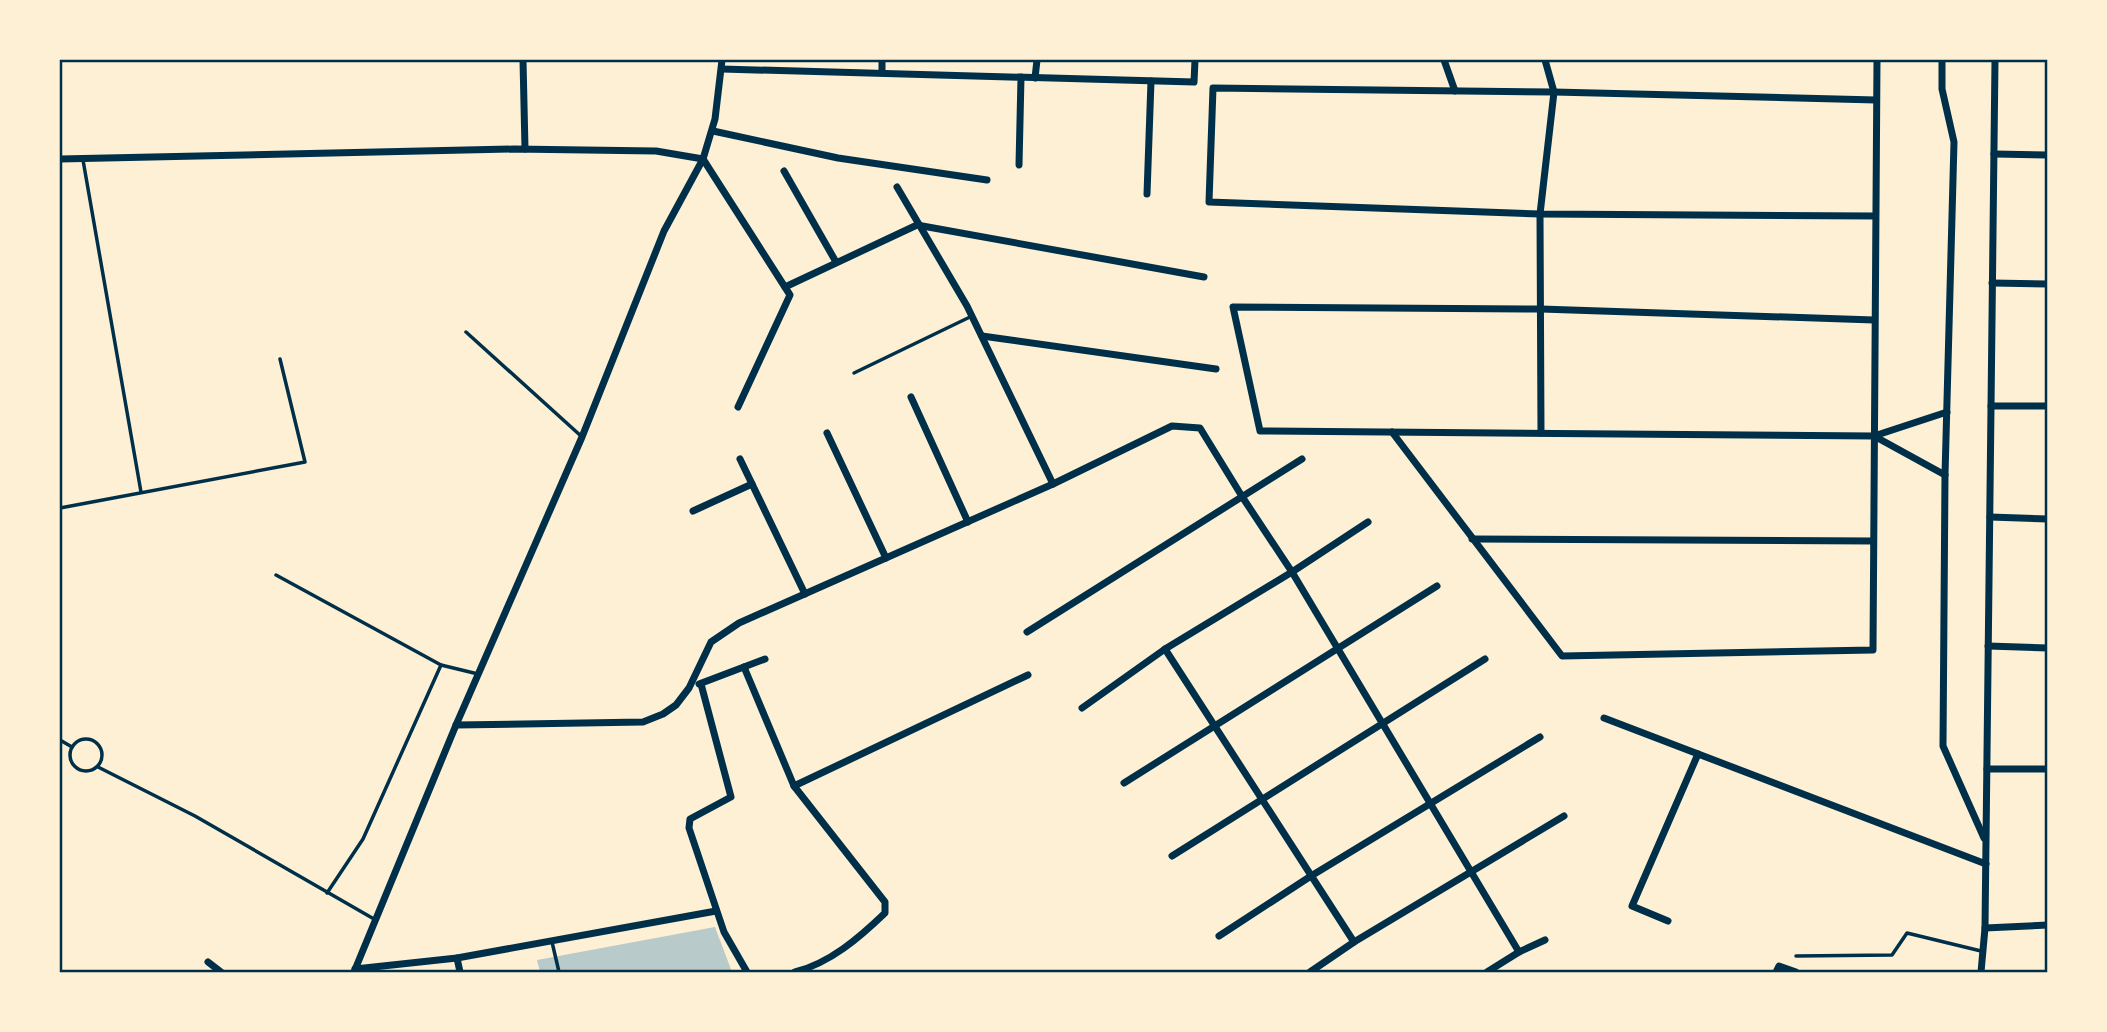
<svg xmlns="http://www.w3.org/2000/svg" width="2107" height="1032" font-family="'Roboto Condensed',sans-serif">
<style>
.green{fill:#b9caca}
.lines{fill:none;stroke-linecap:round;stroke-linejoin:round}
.service{stroke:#003049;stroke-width:3.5}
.minor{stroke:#003049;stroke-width:7}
.neatline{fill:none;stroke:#003049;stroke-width:2.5}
</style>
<rect width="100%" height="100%" fill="#fdf0d5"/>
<polygon class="green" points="715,927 732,972 540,972 537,960"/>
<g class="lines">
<g class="service">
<polyline points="83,160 141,492"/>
<polyline points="466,332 581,436"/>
<polyline points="854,373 972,316"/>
<polyline points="60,508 305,462 280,359"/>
<polyline points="276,575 441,665 363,839 327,893"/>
<polyline points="441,665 478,674"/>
<circle cx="86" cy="755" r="16"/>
<polyline points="60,740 72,747"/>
<polyline points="98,767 195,816 374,919"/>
<polyline points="552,942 559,972"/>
<polyline points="1796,956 1892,955 1907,933 1981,951"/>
</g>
<g class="minor">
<polyline points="523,60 525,149"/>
<polyline points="1444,60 1455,91"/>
<polyline points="1942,60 1942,89 1954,142 1945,475 1943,746 1984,838"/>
<polyline points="722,69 1194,82 1195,60"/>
<polyline points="882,73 882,60"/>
<polyline points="1035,78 1037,60"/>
<polyline points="713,131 838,158 987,180"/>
<polyline points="1994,154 2048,155"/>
<polyline points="60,159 514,149 656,151 703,159 790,295 738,407"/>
<polyline points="1019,165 1021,77"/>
<polyline points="784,171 836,262"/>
<polyline points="897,187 967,306 1053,484"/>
<polyline points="1147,194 1151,81"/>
<polyline points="1875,216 1540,214 1209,202 1213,88 1554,92 1876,100"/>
<polyline points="1992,283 2048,284"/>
<polyline points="785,287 917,225 1204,277"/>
<polyline points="982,336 1216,369"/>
<polyline points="911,397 968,522"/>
<polyline points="1991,406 2048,406"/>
<polyline points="1392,432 1562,656 1873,650 1877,60"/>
<polyline points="827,433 886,558"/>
<polyline points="1541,433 1540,214 1554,92 1545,60"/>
<polyline points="1874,436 1260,431 1233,307 1541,309 1874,320"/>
<polyline points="740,459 805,594"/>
<polyline points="1945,475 1874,436 1947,412"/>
<polyline points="693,511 752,484"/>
<polyline points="1990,517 2048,519"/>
<polyline points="1472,539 1873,541"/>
<polyline points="1027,632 1302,459"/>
<polyline points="1988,646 2048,648"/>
<polyline points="1165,649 1354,942"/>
<path d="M744,667L794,786L885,902V913C859,938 830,963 795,972"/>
<polyline points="699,684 765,659"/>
<polyline points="701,684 731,797 690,819 689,828 724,932 747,972"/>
<polyline points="1082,708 1165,649 1292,572 1368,522"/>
<polyline points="1604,718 1986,864"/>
<polyline points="456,725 643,722 663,714 676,705 689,688 711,642 739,623 1053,484 1172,426 1200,428 1243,498 1292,572 1519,952"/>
<polyline points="1987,769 2048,769"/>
<polyline points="1124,783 1437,586"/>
<polyline points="794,786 1028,675"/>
<polyline points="1172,856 1485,659"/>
<polyline points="1668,921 1632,906 1698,754"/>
<polyline points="1985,928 2048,925"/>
<polyline points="1219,936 1311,876 1540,737"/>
<polyline points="457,958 460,972"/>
<polyline points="208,962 221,972"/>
<polyline points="355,969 457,958 716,911"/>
<polyline points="354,972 456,725 582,437 664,231 703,159 715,119 722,60"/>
<polyline points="1310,972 1354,942 1564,816"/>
<polyline points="1487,972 1519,952 1545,940"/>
<polyline points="1776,972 1779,966 1796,972"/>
<polyline points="1981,972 1985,928 1995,60"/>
</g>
</g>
<rect width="2107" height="1032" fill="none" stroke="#fdf0d5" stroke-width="122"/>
<rect x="61" y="61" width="1985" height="910" class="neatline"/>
</svg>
